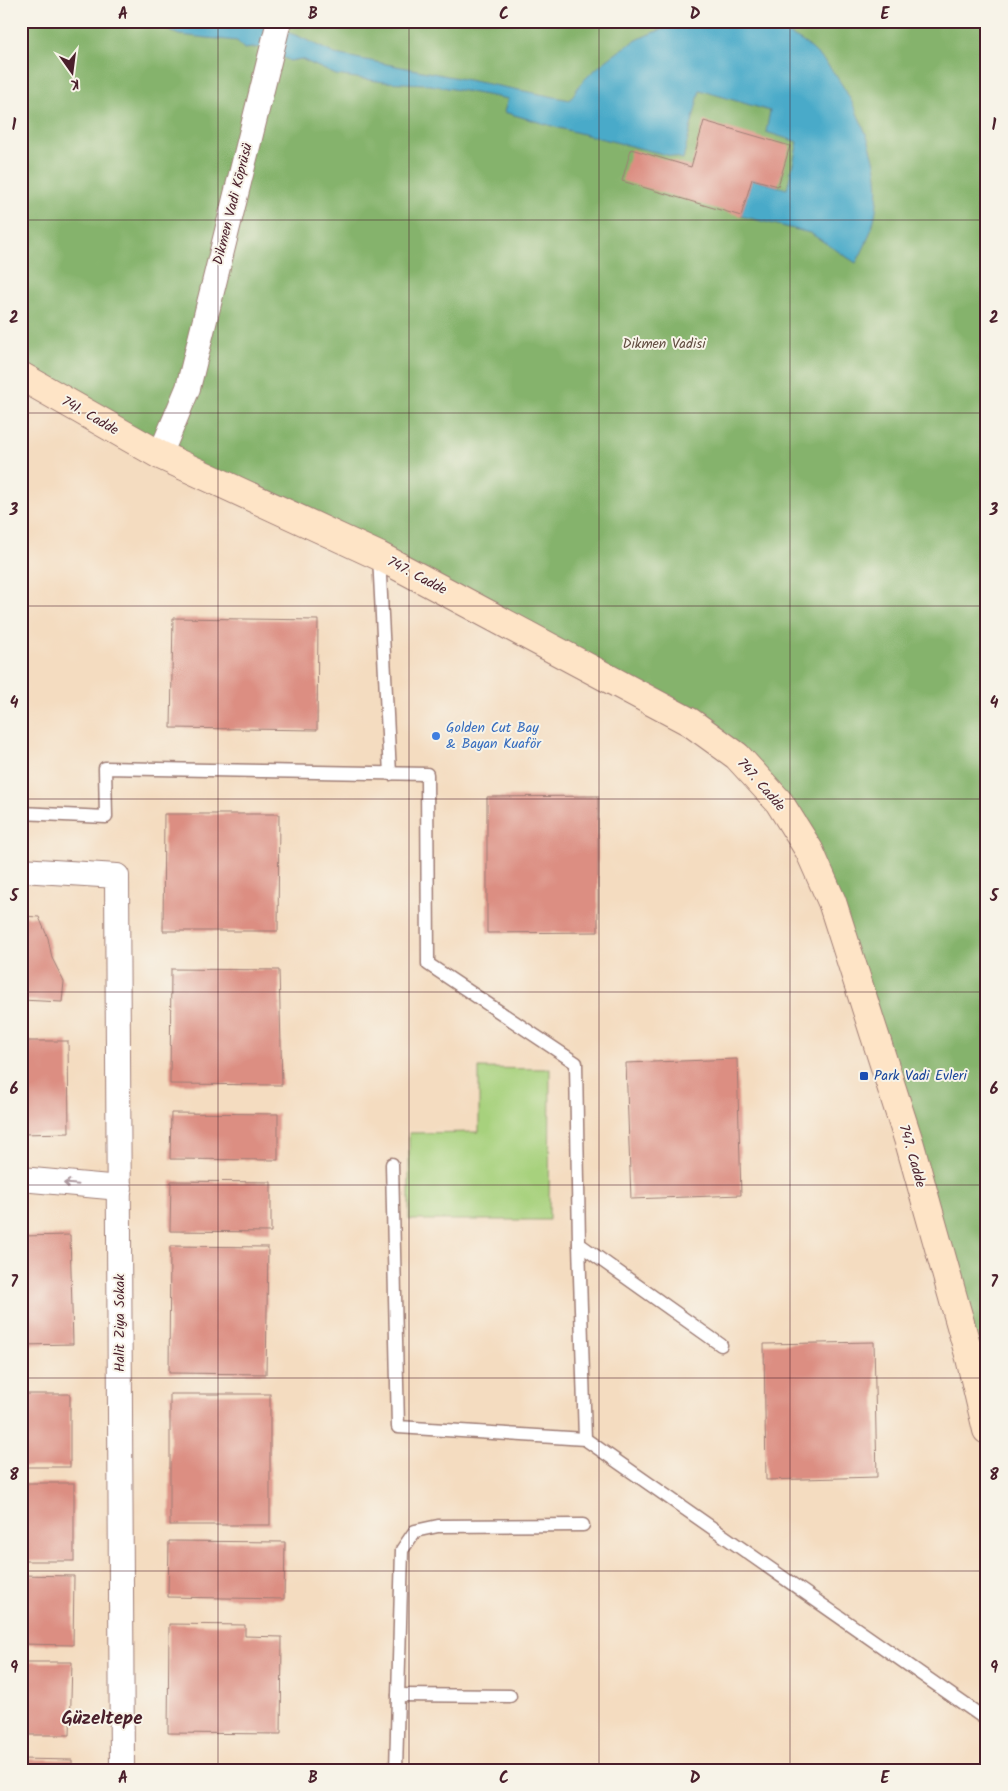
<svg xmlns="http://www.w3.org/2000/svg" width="1008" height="1791" font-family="Kalam,sans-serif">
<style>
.green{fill:#a7d17d;stroke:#787854}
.forest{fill:#85b36c;stroke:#68694c}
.water{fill:#4aaac9;stroke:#4a647a}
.building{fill:#dc8e82}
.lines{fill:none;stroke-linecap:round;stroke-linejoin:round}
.lane-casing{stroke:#9f7e76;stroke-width:15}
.street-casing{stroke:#9f7e76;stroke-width:26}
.secondary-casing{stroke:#9f7e76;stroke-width:30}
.lane{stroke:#fff;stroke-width:12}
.street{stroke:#fff;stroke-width:24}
.secondary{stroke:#fee4c6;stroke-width:28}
.oneway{stroke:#ae9aa0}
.grid{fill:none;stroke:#4a1f2b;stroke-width:1;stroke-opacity:0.55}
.shop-dot{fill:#3f7fe0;stroke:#f7f3e8;stroke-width:2}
.transit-dot{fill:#1a4fb4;stroke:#f7f3e8;stroke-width:2}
.labels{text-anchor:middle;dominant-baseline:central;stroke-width:4;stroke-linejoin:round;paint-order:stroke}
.street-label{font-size:14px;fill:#4a1f2b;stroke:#f7f3e8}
.park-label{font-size:14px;fill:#614c40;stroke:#f7f3e8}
.shop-label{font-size:14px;fill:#366cbe;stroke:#f7f3e8;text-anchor:start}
.transit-label{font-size:14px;fill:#164399;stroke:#f7f3e8;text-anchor:start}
.district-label{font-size:19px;font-weight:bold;fill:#4a1f2b;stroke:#f7f3e8}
.neatline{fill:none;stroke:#4a1f2b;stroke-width:2}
.grid-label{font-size:16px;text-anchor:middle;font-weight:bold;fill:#4a1f2b}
</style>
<rect width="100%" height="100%" fill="#f7f3e8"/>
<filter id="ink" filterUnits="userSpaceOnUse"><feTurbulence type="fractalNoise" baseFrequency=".02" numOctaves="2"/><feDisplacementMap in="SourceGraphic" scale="10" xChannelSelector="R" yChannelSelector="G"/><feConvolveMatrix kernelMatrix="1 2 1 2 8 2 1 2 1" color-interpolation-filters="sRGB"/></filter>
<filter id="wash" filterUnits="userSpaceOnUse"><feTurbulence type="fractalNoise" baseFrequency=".0096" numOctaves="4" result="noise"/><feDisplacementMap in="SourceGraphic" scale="20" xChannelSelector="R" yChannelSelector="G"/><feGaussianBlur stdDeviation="1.12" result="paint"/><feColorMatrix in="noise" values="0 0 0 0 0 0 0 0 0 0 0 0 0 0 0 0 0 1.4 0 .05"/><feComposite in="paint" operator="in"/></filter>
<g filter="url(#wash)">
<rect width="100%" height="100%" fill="#f4dcc0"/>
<polygon class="green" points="479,1068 550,1069 549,1220 409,1220 409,1133 479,1132"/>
<polygon class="forest" points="21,21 987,21 987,1430 832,902 737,756 21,376"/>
<path class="water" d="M124,21H254L298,36L335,54L570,100C575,93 579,84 586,78C598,66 622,48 637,40C685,14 767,12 811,48C835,69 849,94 861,122C884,173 884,215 856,263L810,233L741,216L752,179L787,189L798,142L766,132L770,111L700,90L683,159L559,128L504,112L508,99L425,84L384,82L336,75L301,59L290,61L262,47L244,49L237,41L179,35L158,26Z"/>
<g id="blocks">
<g class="building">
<polygon points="704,121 790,146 778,186 752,179 741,216 622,181 631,149 691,167"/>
<polygon points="173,618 318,620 317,730 171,728"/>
<polygon points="21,668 25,668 23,751 21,751"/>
<polygon points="598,796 598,932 487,933 487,797"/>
<polygon points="164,814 279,814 278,931 163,931"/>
<polygon points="21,916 39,917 48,938 52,958 64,982 62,1002 21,1000"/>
<polygon points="171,969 279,970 282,1085 170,1084"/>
<polygon points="21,1041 68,1041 69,1133 21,1134"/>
<polygon points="737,1059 741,1195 631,1199 626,1063"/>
<polygon points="171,1113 278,1114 278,1160 170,1159"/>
<polygon points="171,1181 271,1182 271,1232 170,1231"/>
<polygon points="70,1235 73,1344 21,1345 21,1236"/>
<polygon points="170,1246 268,1247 266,1374 169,1373"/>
<polygon points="874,1342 877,1477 766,1480 764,1344"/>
<rect x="21" y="1394" width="49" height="73"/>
<rect x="170" y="1394" width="100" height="131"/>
<rect x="21" y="1483" width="53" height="78"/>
<polygon points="169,1541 285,1542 284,1599 168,1597"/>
<polygon points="21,1575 74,1576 73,1645 21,1644"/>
<polygon points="169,1624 245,1625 245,1636 282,1637 281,1734 168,1733"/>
<polygon points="21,1662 72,1662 70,1735 21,1735"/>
<polygon points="21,1759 72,1760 72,1770 21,1770"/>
<polygon points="169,1765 244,1766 244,1770 168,1770"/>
</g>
</g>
</g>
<g filter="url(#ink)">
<use href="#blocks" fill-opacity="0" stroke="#9f7e76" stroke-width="1"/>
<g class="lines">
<defs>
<g id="lane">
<polyline points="379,556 390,774"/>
<polyline points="21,813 106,817 105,768 427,774 428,964 576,1063 579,1244 585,1439"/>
<polyline points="392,1164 398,1427 585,1439 987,1720"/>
<polyline points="579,1244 721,1345"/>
<polyline points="398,1695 510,1696"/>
<polyline points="396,1770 402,1550 415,1531 438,1526 583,1525"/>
</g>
<g id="street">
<polyline points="160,455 188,388 279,21"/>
<polyline points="21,870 117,876 122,1770"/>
<polyline points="21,1179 120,1188"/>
</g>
<polyline id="secondary" points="21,376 160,455 379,556 690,722 737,756 779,802 809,850 832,902 910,1145 970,1358 987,1430"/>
</defs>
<use href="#lane" class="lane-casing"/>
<use href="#street" class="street-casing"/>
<use href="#secondary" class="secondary-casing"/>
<use href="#lane" class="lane"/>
<use href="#street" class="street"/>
<use href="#secondary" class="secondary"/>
</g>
<defs><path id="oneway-shaft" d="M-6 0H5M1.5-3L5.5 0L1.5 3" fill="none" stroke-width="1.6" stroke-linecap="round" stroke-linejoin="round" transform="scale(1.25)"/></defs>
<use class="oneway" href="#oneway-shaft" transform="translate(71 1184) rotate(-175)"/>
</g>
<path class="grid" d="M218,21V1770M409,21V1770M599,21V1770M790,21V1770M21,220H987M21,413H987M21,606H987M21,799H987M21,992H987M21,1185H987M21,1378H987M21,1571H987"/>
<circle class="shop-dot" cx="436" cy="736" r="5"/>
<rect class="transit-dot" x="859" y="1071" width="10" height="10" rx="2.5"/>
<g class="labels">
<g class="street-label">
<text transform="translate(233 204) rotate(-76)">Dikmen Vadi Köprüsü</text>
<text transform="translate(90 416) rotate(30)">741. Cadde</text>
<text transform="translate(417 576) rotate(28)">747. Cadde</text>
<text transform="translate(761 785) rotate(49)">747. Cadde</text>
<text transform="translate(912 1156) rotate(74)">747. Cadde</text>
<text transform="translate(120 1323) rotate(-90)">Halit Ziya Sokak</text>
</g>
<g class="park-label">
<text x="664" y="344">Dikmen Vadisi</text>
</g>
<g class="shop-label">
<text x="446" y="728">Golden Cut Bay<tspan x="446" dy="16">&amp; Bayan Kuaför</tspan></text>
</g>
<g class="transit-label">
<text x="874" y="1076">Park Vadi Evleri</text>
</g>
<g class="district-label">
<text x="102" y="1719">Güzeltepe</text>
</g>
</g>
<rect width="1008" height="1791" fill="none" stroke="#f7f3e8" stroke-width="55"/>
<g transform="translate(72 72) rotate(166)" stroke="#f7f3e8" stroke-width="4" paint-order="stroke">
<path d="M0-4L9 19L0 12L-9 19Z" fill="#4a1f2b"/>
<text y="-8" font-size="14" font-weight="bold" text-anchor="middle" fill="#4a1f2b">K</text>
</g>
<rect x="28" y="28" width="952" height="1736" class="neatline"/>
<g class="grid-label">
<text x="123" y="19">A</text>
<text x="313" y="19">B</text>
<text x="504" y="19">C</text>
<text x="695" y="19">D</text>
<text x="885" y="19">E</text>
<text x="14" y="130">1</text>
<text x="994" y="130">1</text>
<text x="14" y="323">2</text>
<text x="994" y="323">2</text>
<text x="14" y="515">3</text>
<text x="994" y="515">3</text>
<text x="14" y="708">4</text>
<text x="994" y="708">4</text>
<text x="14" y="901">5</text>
<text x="994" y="901">5</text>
<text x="14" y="1094">6</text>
<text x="994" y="1094">6</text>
<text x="14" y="1287">7</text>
<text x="994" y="1287">7</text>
<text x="14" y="1480">8</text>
<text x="994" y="1480">8</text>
<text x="14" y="1673">9</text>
<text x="994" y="1673">9</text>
<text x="123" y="1783">A</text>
<text x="313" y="1783">B</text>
<text x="504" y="1783">C</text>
<text x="695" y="1783">D</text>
<text x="885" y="1783">E</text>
</g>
</svg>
